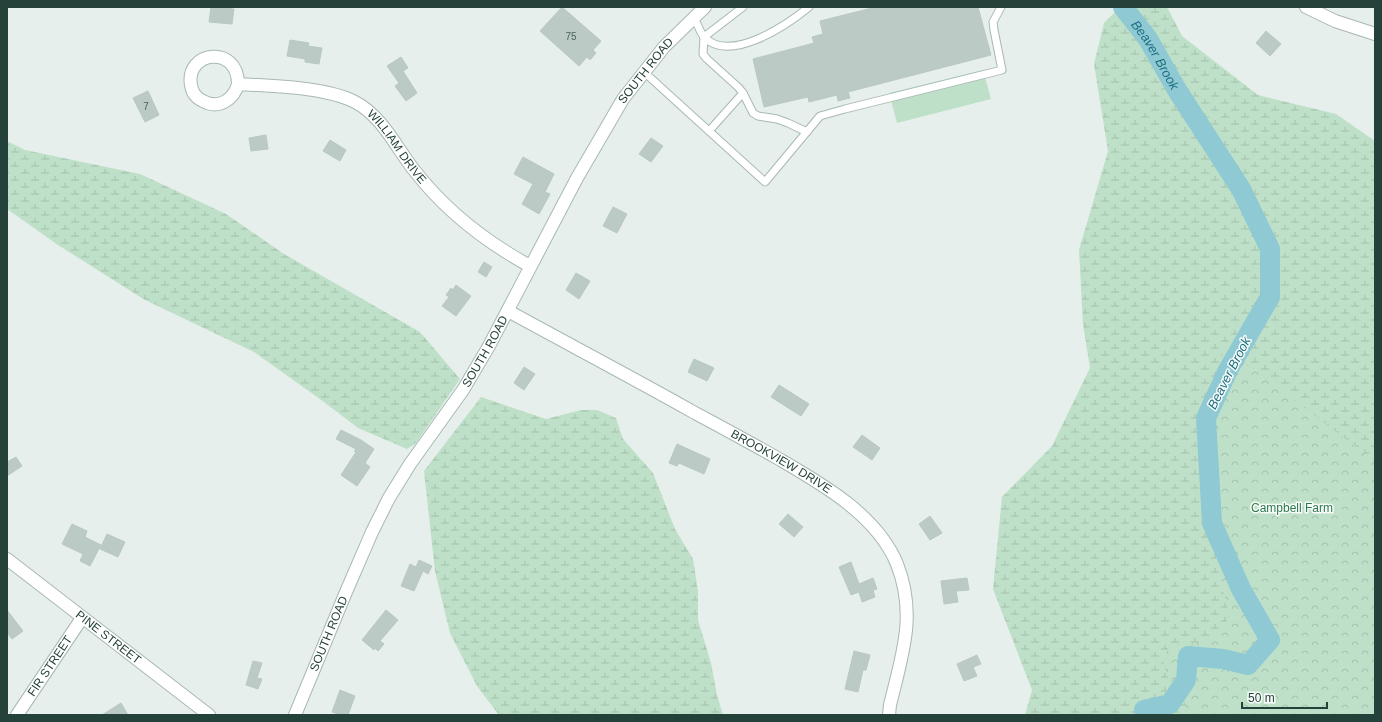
<svg xmlns="http://www.w3.org/2000/svg" width="1382" height="722" font-family="Arial,sans-serif">
<style>
.wetland{fill:url(#wetland-marsh)}
.park{fill:url(#park-crowns)}
.pitch{fill:#bfe0c8}
.lines{fill:none;stroke-linecap:round;stroke-linejoin:round}
.river{stroke:#8ec9d4;stroke-width:20}
.building{fill:#bbcac4;stroke:#b8c9c2}
.service-casing{stroke:#a8b8b2;stroke-width:9}
.minor-casing{stroke:#a8b8b2;stroke-width:14}
.tertiary-casing{stroke:#a8b8b2;stroke-width:14}
.service{stroke:#fff;stroke-width:7}
.minor{stroke:#fff;stroke-width:12}
.tertiary{stroke:#fff;stroke-width:12}
.labels{text-anchor:middle;dominant-baseline:central;stroke-width:3;stroke-linejoin:round;paint-order:stroke}
.number-label{font-size:10px;fill:#4a645c}
.street-label{font-size:12px;fill:#24423a;stroke:#f7fbf9}
.park-label{font-size:12px;fill:#2d7a4b;stroke:#f7fbf9}
.water-label{font-size:13px;font-style:italic;fill:#1c6f80;stroke:#f7fbf9}
</style>
<defs>
<pattern id="wetland-marsh" width="20" height="14" patternUnits="userSpaceOnUse"><rect width="20" height="14" fill="#bfe0c8"/><path d="M1 5h8M5 5V1M11 12h8M15 12V8" fill="none" stroke="#a4c1ad"/></pattern>
<pattern id="park-crowns" width="20" height="18" patternUnits="userSpaceOnUse"><rect width="20" height="18" fill="#bfe0c8"/><path d="M2 6a3 3 0 1 1 6 0M12 15a3 3 0 1 1 6 0" fill="none" stroke="#a4c1ad"/></pattern>
</defs>
<rect width="100%" height="100%" fill="#e6efeb"/>
<g class="wetland">
<polygon points="1120,7 1167,7 1182,36 1258,95 1336,114 1375,141 1375,715 1025,715 1032,690 993,589 1002,497 1052,446 1090,368 1083,324 1079,250 1108,151 1094,64 1104,23"/>
<polygon points="7,141 25,150 140,174 226,214 284,254 420,332 460,379 416,443 407,449 358,428 324,402 254,352 145,300 58,245 7,209"/>
<polygon points="481,397 546,419 581,410 597,410 616,418 623,439 653,473 675,529 693,559 698,591 698,620 711,663 717,695 723,715 499,715 477,686 450,633 435,571 424,471"/>
</g>
<path class="park" d="M1225,348L1375,461V715H1185V702C1176,695 1165,675 1164,663C1164,656 1167,650 1171,645L1199,643L1208,639L1227,624V620L1229,614L1216,563V549L1211,520L1206,458L1212,401L1218,366Z"/>
<polygon class="pitch" points="983,70 991,99 897,123 889,93"/>
<g class="lines">
<path class="river" id="s1" d="M1123,7L1148,39L1177,90L1241,189L1270,249V297L1228,370L1206,418L1212,523L1241,589L1270,640L1248,665L1223,659L1188,656L1186,680L1170,704L1144,710L1145,715"/>
</g>
<g class="building">
<polygon points="211,7 234,9 232,24 209,22"/>
<polygon points="562,7 601,41 593,50 596,53 590,60 587,57 579,66 540,31"/>
<polygon points="876,7 978,7 991,55 848,92 850,98 838,101 837,95 809,102 808,97 764,107 753,59 814,43 812,37 823,34 820,21"/>
<polygon points="1266,31 1281,44 1270,56 1256,43"/>
<polygon points="290,40 309,43 308,46 322,48 319,64 305,62 305,59 287,56"/>
<polygon points="401,57 408,68 403,71 417,93 406,101 395,86 399,83 387,66"/>
<polygon points="148,91 159,115 145,122 133,98"/>
<polygon points="266,135 268,149 251,151 249,138"/>
<polygon points="651,138 663,146 651,162 639,154"/>
<polygon points="330,140 346,150 340,161 323,151"/>
<polygon points="523,157 554,174 545,192 550,194 539,214 522,204 533,184 514,174"/>
<polygon points="613,207 627,214 617,233 603,226"/>
<polygon points="484,262 492,267 486,277 478,272"/>
<polygon points="576,273 590,281 579,299 566,290"/>
<polygon points="456,285 471,296 456,316 442,306 449,297 446,295 451,288 453,290"/>
<polygon points="694,359 714,368 707,381 688,372"/>
<polygon points="524,367 535,374 524,390 514,383"/>
<polygon points="779,385 809,404 801,416 771,397"/>
<polygon points="341,430 361,440 374,449 365,463 370,467 357,486 341,475 356,452 354,451 356,449 336,439"/>
<polygon points="862,435 880,448 872,460 853,447"/>
<polygon points="677,444 710,459 704,474 679,463 677,466 669,463"/>
<polygon points="16,457 22,466 7,476 7,462"/>
<polygon points="788,514 803,527 794,537 779,524"/>
<polygon points="930,516 942,533 930,540 919,524"/>
<polygon points="72,524 87,531 85,537 101,545 90,566 80,561 83,554 62,544"/>
<polygon points="107,534 125,542 118,557 100,549"/>
<polygon points="419,560 432,566 428,574 423,571 414,591 401,586 410,564 416,567"/>
<polygon points="851,562 859,584 873,578 877,589 873,590 875,597 862,602 859,592 851,595 839,567"/>
<polygon points="967,578 969,590 956,591 958,602 944,604 941,581"/>
<polygon points="7,610 23,631 12,639 7,633"/>
<polygon points="386,610 398,620 380,641 384,644 378,651 375,648 374,650 362,640"/>
<polygon points="854,651 870,655 866,670 863,670 858,692 845,689"/>
<polygon points="977,655 981,664 973,667 977,676 964,681 957,664"/>
<polygon points="253,661 262,663 257,678 262,679 258,689 246,685"/>
<polygon points="340,690 355,696 348,715 341,715 332,712"/>
<polygon points="121,703 128,715 102,715"/>
</g>
<g class="lines">
<defs>
<g id="service">
<polyline points="743,7 704,37 703,54 707,59 738,87 743,93 753,113 758,116 777,119 788,123 807,132"/>
<path d="M694,18C697,23 700,32 704,37C730,64 787,25 809,7"/>
<polyline points="644,72 765,182 820,116 845,109 1002,70 994,30 993,22 1001,7"/>
<polyline points="709,131 743,93"/>
</g>
<g id="minor">
<path id="s2" d="M238,84C234,99 219,110 203,101C196,98 192,92 191,85C185,51 238,44 238,84C272,86 326,87 355,102C382,116 396,147 414,170C445,210 486,242 530,266"/>
<path id="s3" d="M508,311C570,345 633,378 695,413C723,428 751,443 779,459C822,484 877,515 897,564C917,615 902,655 890,705L889,715"/>
<path id="s4" d="M7,559L209,715"/>
<path id="s5" d="M17,715L82,618"/>
</g>
<g id="tertiary">
<polyline points="1306,7 1335,21 1375,34"/>
<path id="s6" d="M295,715L346,592L372,532L389,498L410,464L463,390L489,346L577,178L623,99L664,47L705,7"/>
</g>
</defs>
<use href="#service" class="service-casing"/>
<use href="#minor" class="minor-casing"/>
<use href="#tertiary" class="tertiary-casing"/>
<use href="#service" class="service"/>
<use href="#minor" class="minor"/>
<use href="#tertiary" class="tertiary"/>
</g>
<g class="labels">
<g class="number-label">
<text x="571" y="36">75</text>
<text x="146" y="106">7</text>
</g>
<g class="street-label">
<text stroke="none"><textPath href="#s6" startOffset="736">SOUTH ROAD</textPath></text>
<text stroke="none"><textPath href="#s2" startOffset="330">WILLIAM DRIVE</textPath></text>
<text stroke="none"><textPath href="#s6" startOffset="412">SOUTH ROAD</textPath></text>
<text stroke="none"><textPath href="#s3" startOffset="312">BROOKVIEW DRIVE</textPath></text>
<text stroke="none"><textPath href="#s6" startOffset="88">SOUTH ROAD</textPath></text>
<text stroke="none"><textPath href="#s4" startOffset="128">PINE STREET</textPath></text>
<text stroke="none"><textPath href="#s5" startOffset="59">FIR STREET</textPath></text>
</g>
<g class="park-label">
<text x="1292" y="508">Campbell Farm</text>
</g>
<g class="water-label">
<text stroke="none"><textPath href="#s1" startOffset="58">Beaver Brook</textPath></text>
<text transform="translate(1229 373) rotate(-63)">Beaver Brook</text>
</g>
</g>
<rect width="1382" height="722" fill="none" stroke="#24423a" stroke-width="16"/>
<path d="M1242 702v6h85v-6" fill="none" stroke="#24423a" stroke-width="2"/>
<text x="1248" y="702" font-size="12" fill="#24423a" stroke="#f7fbf9" stroke-width="3" paint-order="stroke">50 m</text>
</svg>
